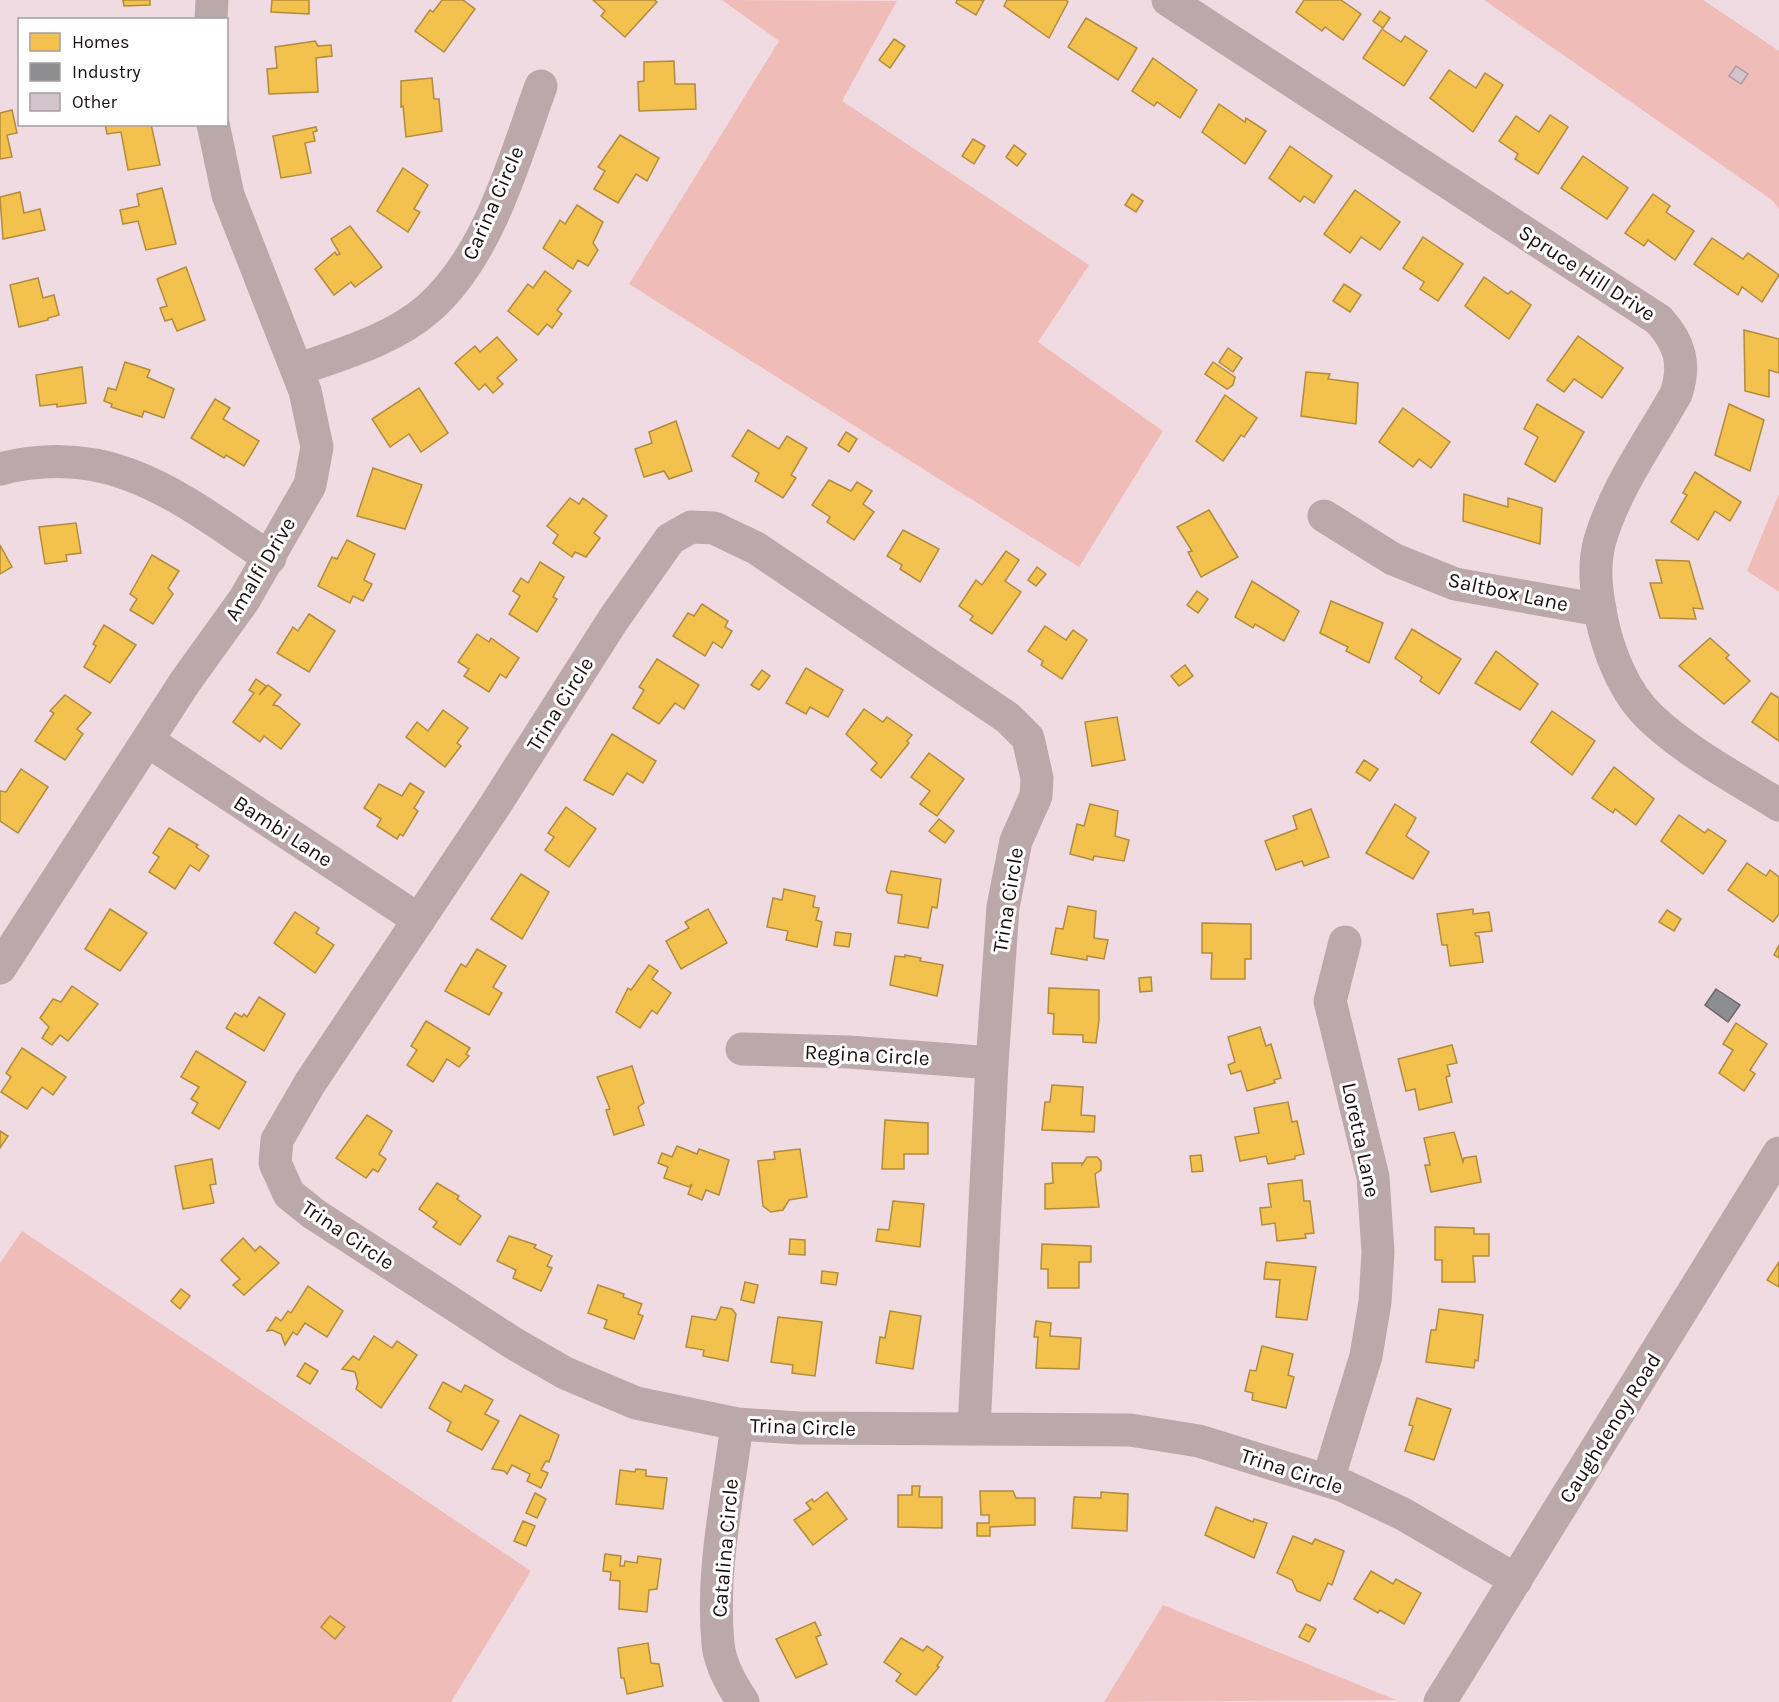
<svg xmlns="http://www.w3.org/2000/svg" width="1779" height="1702" font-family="Karla,sans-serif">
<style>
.green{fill:#efbcb8}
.homes{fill:#f2c14e;stroke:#b28b3c;stroke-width:1.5}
.industry{fill:#8d8d92;stroke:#6b676c;stroke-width:1.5}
.building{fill:#d3c3cb;stroke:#ab9ba3;stroke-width:1.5}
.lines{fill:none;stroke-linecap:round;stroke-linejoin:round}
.minor{stroke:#bba8aa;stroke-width:33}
.labels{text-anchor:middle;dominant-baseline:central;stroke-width:6;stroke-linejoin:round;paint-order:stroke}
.street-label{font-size:21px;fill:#1b0e13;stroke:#fff}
</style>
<rect width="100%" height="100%" fill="#f1dbe3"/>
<g class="green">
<polygon points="722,0 897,1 842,101 1089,265 1038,342 1163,431 1079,567 629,284 779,41"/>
<polygon points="1484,0 1703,0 1779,51 1779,209 1772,200"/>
<polygon points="1779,494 1779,592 1747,571"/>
<polygon points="22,1231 531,1571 451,1702 0,1702 0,1263"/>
<polygon points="1163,1605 1396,1700 1104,1702"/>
</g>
<g class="homes">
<polygon points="123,0 150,0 150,5 124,6"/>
<polygon points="272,0 309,0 309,14 271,12"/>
<polygon points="442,0 463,0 475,9 444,52 415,31 430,10 433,12"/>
<polygon points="593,0 654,0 657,2 625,37 601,16 605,11"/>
<polygon points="957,0 984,0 976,15 956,3"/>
<polygon points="1007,0 1066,0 1068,2 1049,38 1004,6"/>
<polygon points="1304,0 1341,0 1361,14 1343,40 1325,27 1322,31 1296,12"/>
<polygon points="1380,11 1390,18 1383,28 1373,21"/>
<polygon points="1086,18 1137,48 1118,80 1068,47"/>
<polygon points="1382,29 1401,42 1405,36 1427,51 1404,86 1363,58"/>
<polygon points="894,39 905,46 890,68 879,60"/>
<polygon points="315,41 318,46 331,45 332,56 316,58 318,92 269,94 267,69 277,68 275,47"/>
<polygon points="1153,58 1197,90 1180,118 1157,102 1154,106 1132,91"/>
<polygon points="674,61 675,84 695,84 696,109 639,111 638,82 644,81 644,62"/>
<polygon points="1449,70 1476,88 1485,73 1503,85 1473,132 1430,98"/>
<polygon points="432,78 434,99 439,99 442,131 406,137 403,106 401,107 401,81"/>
<polygon points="1219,104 1245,122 1246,118 1266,131 1245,164 1202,132"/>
<polygon points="12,110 17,133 7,135 12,157 0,159 0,113"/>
<polygon points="1550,115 1568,127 1538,174 1515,159 1518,154 1499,141 1516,116 1539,132"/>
<polygon points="105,124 151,124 160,165 128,170 121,132 107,134"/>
<polygon points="316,127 317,131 313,132 315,141 305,143 311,173 281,178 273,136"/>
<polygon points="620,135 659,158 647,181 636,174 618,203 594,189 605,171 598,167"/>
<polygon points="973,139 985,146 974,164 962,156"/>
<polygon points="1014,145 1026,154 1017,166 1006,157"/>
<polygon points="1290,146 1332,176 1314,203 1304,196 1300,202 1269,178"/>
<polygon points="1583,156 1628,188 1607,219 1561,188"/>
<polygon points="403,168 428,185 414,209 420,212 408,232 377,211"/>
<polygon points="162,188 176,244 146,250 138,221 123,224 120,210 139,206 137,194"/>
<polygon points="1355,190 1400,222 1380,250 1361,237 1350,253 1324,234"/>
<polygon points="20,192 24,213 40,209 45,230 3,239 0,197"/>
<polygon points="1132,194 1143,201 1136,212 1125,205"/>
<polygon points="1653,194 1670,206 1666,212 1694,231 1675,260 1648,240 1644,246 1625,233"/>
<polygon points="577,205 603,222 593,243 598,250 588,266 578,260 573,269 543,248 560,220 565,224"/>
<polygon points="350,226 382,267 355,287 351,282 334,295 315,269 335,252 337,255 340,254 331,239"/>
<polygon points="1423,237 1463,264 1438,301 1420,289 1424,282 1403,268"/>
<polygon points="1712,238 1743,259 1748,253 1779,275 1762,302 1742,287 1738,295 1694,264"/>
<polygon points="186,267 205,320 177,331 172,319 165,321 160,308 167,306 157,279"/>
<polygon points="545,271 571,291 557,310 562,314 552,328 547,324 538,335 508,311 528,284 533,288"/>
<polygon points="1484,277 1508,294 1511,291 1531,305 1509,339 1465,306"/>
<polygon points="38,278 43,298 54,295 59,315 48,318 48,320 19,327 10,285"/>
<polygon points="1344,284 1361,295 1350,312 1333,301"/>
<polygon points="1744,330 1779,339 1779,373 1769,370 1769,397 1745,391"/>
<polygon points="1578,336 1623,368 1602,398 1574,379 1564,392 1547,380"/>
<polygon points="497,337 517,360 497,378 503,384 493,393 485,384 479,390 455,363 475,346 480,352"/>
<polygon points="1228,348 1242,358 1233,372 1219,362"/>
<polygon points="125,362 150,370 147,377 174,389 164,418 144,411 142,417 111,407 112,404 104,401 108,388 116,390"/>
<polygon points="1213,362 1235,377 1233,385 1227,389 1205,374"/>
<polygon points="82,367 86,403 57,407 57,404 40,406 36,375"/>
<polygon points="1306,372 1330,374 1328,379 1358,383 1356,424 1301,416"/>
<polygon points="419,388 448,433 421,452 409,434 390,447 372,419"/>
<polygon points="1225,395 1257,418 1244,437 1241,435 1223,461 1196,441"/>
<polygon points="215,399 230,408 223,419 259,441 244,466 226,455 224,458 191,438"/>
<polygon points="1537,404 1584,432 1555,482 1525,464 1538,437 1524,429"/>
<polygon points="1729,404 1764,420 1750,471 1715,455"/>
<polygon points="1403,408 1450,442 1431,468 1419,459 1413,467 1379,442"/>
<polygon points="676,421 692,471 669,479 664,471 644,477 635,449 652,443 649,432"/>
<polygon points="748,430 779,449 787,436 807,448 791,475 796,478 783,498 755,481 759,473 732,456"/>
<polygon points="846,432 857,439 849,452 838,445"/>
<polygon points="373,468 422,485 405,529 357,516"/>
<polygon points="1695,472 1741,502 1730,521 1715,511 1698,540 1671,522 1687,495 1683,493"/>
<polygon points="829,480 851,491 857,482 872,491 863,504 874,512 854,540 827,522 830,517 812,505"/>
<polygon points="1464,494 1508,507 1508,498 1542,508 1540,544 1463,521"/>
<polygon points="570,498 579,504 583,498 607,516 594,533 600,538 586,557 575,552 572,557 553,543 558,535 547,526"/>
<polygon points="1209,510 1238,557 1201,577 1188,552 1192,551 1177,527"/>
<polygon points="76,523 81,553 66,555 67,561 45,564 39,527"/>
<polygon points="903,530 939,549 920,582 900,569 902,565 887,556"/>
<polygon points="347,540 375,554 364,580 372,584 363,601 353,596 350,603 318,586 332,557 337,559"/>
<polygon points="0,545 12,567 0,574"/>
<polygon points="1006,551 1019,560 1005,581 1021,592 992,634 970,620 973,616 959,606 976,580 982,585"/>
<polygon points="152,555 179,571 168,588 173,594 153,624 130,610 137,599 130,594"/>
<polygon points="1656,560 1689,561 1703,609 1693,608 1696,619 1660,618 1650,583 1662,583"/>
<polygon points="540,562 564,577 553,597 557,599 537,632 509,614 520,596 513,591 521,578 528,583"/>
<polygon points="1037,567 1046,574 1036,586 1028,580"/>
<polygon points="1252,581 1299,611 1284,641 1255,624 1253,628 1235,617"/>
<polygon points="1197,591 1208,599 1198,613 1187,605"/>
<polygon points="1331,601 1383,623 1369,663 1346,651 1348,647 1320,633"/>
<polygon points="702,604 728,621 725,627 732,631 722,648 713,642 705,656 673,636 688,613 694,616"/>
<polygon points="309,614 335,631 309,672 277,653 293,627 298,631"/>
<polygon points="104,625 136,645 110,683 84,667 96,646 93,644"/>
<polygon points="1045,626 1066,640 1073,630 1087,640 1062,679 1041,665 1043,661 1028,651"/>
<polygon points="1412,629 1461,659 1439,694 1420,681 1422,677 1395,658"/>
<polygon points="477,634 489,642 491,638 519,658 506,678 500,674 489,692 464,676 469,669 458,662"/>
<polygon points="1710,638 1729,655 1726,658 1750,681 1724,704 1679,666"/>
<polygon points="1496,651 1538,684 1520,710 1475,683"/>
<polygon points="657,659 699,685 684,709 675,703 659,724 633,708 644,690 639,687"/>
<polygon points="1185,665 1193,676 1179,686 1171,676"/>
<polygon points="806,668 843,690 828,717 810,707 806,714 786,703"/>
<polygon points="762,670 770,676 759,690 751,685"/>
<polygon points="256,679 266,686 259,695 268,685 281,695 273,705 278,706 300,724 281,749 264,736 260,742 233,722 254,693 249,690"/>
<polygon points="1771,693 1779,698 1779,741 1752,722"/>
<polygon points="65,695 91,713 77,729 83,734 65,760 35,741 54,713 50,711"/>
<polygon points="864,709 883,722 887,717 912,735 907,741 909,743 881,778 871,770 877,763 846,734"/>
<polygon points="443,710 468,728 457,743 461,746 445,767 406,737 417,722 428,731"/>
<polygon points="1552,711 1595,741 1572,775 1531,742"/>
<polygon points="1117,717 1125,760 1092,766 1085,722"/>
<polygon points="612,734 656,761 643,783 627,773 613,795 584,780"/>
<polygon points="929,753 964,779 937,816 920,804 930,791 911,777"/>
<polygon points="1364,760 1378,769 1370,781 1356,772"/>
<polygon points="1614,767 1654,799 1636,825 1615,809 1613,813 1592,798"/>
<polygon points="21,769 48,787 18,833 0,821 0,791 6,792"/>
<polygon points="410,783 424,792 414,808 418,811 403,836 400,834 397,839 377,826 381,819 364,808 379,784 402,796"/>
<polygon points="1090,804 1118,811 1115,836 1129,840 1124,861 1094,856 1093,860 1070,854 1077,824 1084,826"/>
<polygon points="1395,804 1416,818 1406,836 1429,852 1413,879 1366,853"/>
<polygon points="566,807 596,829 569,867 545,850 554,837 548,833"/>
<polygon points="1311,809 1329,857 1304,866 1302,861 1276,870 1265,841 1297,829 1293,816"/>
<polygon points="1679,815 1705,833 1708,829 1726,841 1703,874 1661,841"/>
<polygon points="939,819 954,831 945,843 929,831"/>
<polygon points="169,828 198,845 196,847 209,856 199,871 190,865 175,889 149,872 159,857 153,853"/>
<polygon points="1747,863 1766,876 1770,870 1779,877 1779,914 1773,922 1728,890"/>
<polygon points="891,871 941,879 937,908 932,907 928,928 898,923 902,895 888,893 886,890"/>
<polygon points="521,874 549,892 522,939 491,919"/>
<polygon points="784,889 815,896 813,907 819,908 816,920 822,922 817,947 786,940 788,931 767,927 773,898 782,900"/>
<polygon points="1068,906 1096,911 1094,938 1108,940 1104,959 1087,956 1087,960 1051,954 1056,928 1063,929"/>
<polygon points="110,909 147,933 120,971 85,949"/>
<polygon points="708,909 727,943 681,969 666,941 689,928 685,922"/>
<polygon points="1473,909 1473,914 1489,912 1492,931 1475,933 1476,936 1479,936 1483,962 1450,966 1447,945 1442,945 1437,914"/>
<polygon points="1667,910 1681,919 1674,931 1659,922"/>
<polygon points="295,912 319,928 316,933 334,945 315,973 274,943"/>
<polygon points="1202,923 1251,924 1251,959 1245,959 1245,979 1211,979 1212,953 1202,953"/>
<polygon points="836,932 851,934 849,947 834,945"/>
<polygon points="1779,945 1779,958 1774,955"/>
<polygon points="477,949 506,966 493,987 502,993 489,1015 445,991 461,964 466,967"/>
<polygon points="905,955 921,958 920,961 943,965 937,996 890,985 895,956 905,957"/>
<polygon points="649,965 658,971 652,979 671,993 657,1014 652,1010 640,1028 616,1012 628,988 631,990"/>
<polygon points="1151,977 1152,991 1140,992 1139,978"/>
<polygon points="72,986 98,1004 68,1041 60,1035 52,1045 42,1038 49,1027 40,1018 53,999 61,1002"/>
<polygon points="1049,988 1099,990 1099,1020 1096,1043 1083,1042 1083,1035 1053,1034 1054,1014 1048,1013"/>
<polygon points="259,997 285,1014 264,1051 226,1028 235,1013 242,1017 244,1014 247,1017"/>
<polygon points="426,1021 470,1048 466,1054 469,1056 459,1067 447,1059 433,1082 407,1065 417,1050 411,1046"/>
<polygon points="1736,1023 1767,1044 1750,1070 1755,1074 1744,1091 1719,1073 1733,1050 1723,1044"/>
<polygon points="1260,1027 1266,1046 1271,1044 1281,1078 1274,1080 1275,1083 1247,1091 1241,1071 1231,1074 1228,1065 1235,1062 1228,1037"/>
<polygon points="1452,1045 1457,1063 1447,1065 1450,1076 1446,1077 1452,1102 1419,1110 1415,1089 1406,1091 1398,1059"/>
<polygon points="22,1048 66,1077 53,1095 42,1087 27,1109 1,1092 11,1077 6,1073"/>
<polygon points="196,1051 246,1082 219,1129 192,1113 198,1103 191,1099 199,1087 181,1077"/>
<polygon points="632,1066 644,1103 638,1107 644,1125 614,1135 606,1110 610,1109 597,1077"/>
<polygon points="1052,1085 1083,1087 1081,1115 1095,1116 1094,1132 1042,1130 1045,1102 1050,1102"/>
<polygon points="1288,1102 1292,1122 1297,1121 1304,1154 1295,1156 1295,1159 1268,1164 1266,1156 1240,1161 1235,1137 1259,1133 1254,1108"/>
<polygon points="367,1115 392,1131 379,1154 386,1159 378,1172 373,1169 366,1178 336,1158"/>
<polygon points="885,1120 928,1123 928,1154 904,1154 904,1169 882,1169"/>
<polygon points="0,1131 8,1136 0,1148"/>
<polygon points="1454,1132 1463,1162 1464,1158 1476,1156 1481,1182 1431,1192 1425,1165 1430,1165 1424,1138"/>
<polygon points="677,1146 697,1154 699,1149 729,1160 719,1195 706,1190 702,1200 688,1194 692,1184 689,1187 664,1178 668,1167 658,1163 662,1153 672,1157"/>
<polygon points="800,1149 807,1197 789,1200 783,1210 771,1212 763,1206 758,1161 775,1159 774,1152"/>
<polygon points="1201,1155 1203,1171 1192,1172 1190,1156"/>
<polygon points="1087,1157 1097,1157 1101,1161 1101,1170 1095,1174 1099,1207 1045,1209 1045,1184 1053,1183 1052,1163 1082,1163 1082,1165"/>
<polygon points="212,1159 216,1184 210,1185 214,1203 183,1209 175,1166"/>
<polygon points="1302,1180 1304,1201 1310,1201 1314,1233 1305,1234 1306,1238 1277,1241 1275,1223 1262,1225 1260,1208 1271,1207 1268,1184"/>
<polygon points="437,1183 459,1196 457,1199 481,1216 460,1245 433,1227 437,1222 419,1209"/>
<polygon points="893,1201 924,1204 920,1247 876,1241 878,1229 889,1230"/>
<polygon points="1435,1227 1474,1228 1474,1234 1489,1234 1489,1256 1473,1256 1475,1282 1442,1282 1442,1260 1435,1260"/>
<polygon points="509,1236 536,1245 534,1248 552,1256 547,1266 552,1268 541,1291 513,1278 516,1270 497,1261"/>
<polygon points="243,1238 255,1251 260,1246 279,1263 244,1295 233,1285 240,1279 221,1260"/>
<polygon points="790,1239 805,1240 805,1255 789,1254"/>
<polygon points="1042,1244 1091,1246 1091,1262 1079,1262 1079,1288 1048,1288 1048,1269 1041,1269"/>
<polygon points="1266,1262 1316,1267 1307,1320 1276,1317 1280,1280 1264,1279"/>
<polygon points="1779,1262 1779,1287 1767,1280"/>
<polygon points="822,1271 838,1273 836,1285 821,1283"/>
<polygon points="745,1282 758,1285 754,1303 741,1300"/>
<polygon points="598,1285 624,1294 623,1297 642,1304 638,1314 643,1316 634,1339 604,1328 607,1320 588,1313"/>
<polygon points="308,1286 343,1311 327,1337 305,1323 297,1335 293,1332 285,1345 281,1334 272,1330 267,1331 276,1317 281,1321 288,1311 291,1313"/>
<polygon points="181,1289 190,1296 180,1309 171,1301"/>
<polygon points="721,1307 732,1309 736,1314 728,1361 703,1356 704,1350 686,1347 692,1316 716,1320"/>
<polygon points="1439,1309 1483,1315 1478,1361 1475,1360 1474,1368 1426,1362 1431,1330 1436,1330"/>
<polygon points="890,1311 921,1316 913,1369 876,1363 880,1337 885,1338"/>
<polygon points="778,1317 822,1322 815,1376 792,1373 793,1365 771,1362"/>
<polygon points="1036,1321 1051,1323 1050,1336 1081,1338 1079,1369 1036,1368 1038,1337 1034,1337"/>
<polygon points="374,1336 392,1348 397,1341 417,1355 381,1408 356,1389 358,1383 355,1372 342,1369 353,1356 359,1360"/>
<polygon points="1262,1346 1293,1354 1288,1375 1294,1377 1286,1408 1252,1400 1253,1393 1245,1391 1250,1370 1256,1371"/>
<polygon points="305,1363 318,1371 310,1384 297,1376"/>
<polygon points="443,1382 461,1392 465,1385 493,1400 485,1414 499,1421 482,1450 447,1431 451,1422 429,1408"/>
<polygon points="1417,1398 1451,1409 1434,1460 1405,1451 1413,1426 1409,1425"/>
<polygon points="520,1415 559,1435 549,1462 546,1461 541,1470 548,1473 541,1488 527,1481 530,1474 512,1465 507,1474 504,1471 492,1469"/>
<polygon points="636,1469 646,1470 646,1476 667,1478 663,1509 616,1504 620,1470 635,1472"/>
<polygon points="912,1486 920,1486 919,1497 942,1497 942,1528 898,1527 898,1495 912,1495"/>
<polygon points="980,1491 1013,1491 1016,1498 1035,1498 1035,1525 990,1527 990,1536 977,1536 977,1523 989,1523 989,1515 981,1515"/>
<polygon points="827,1492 847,1519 813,1545 794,1520 811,1509 806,1503 812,1499 814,1502"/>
<polygon points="1101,1492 1128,1494 1127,1531 1072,1528 1074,1497 1101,1498"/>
<polygon points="535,1493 546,1499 537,1518 526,1513"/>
<polygon points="1216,1507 1253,1522 1254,1519 1267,1523 1254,1558 1205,1535"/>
<polygon points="523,1521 535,1526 526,1546 514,1541"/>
<polygon points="1293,1536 1312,1544 1315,1539 1344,1551 1332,1585 1328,1583 1320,1601 1297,1591 1292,1580 1277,1573"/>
<polygon points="605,1554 621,1556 620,1566 624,1566 625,1561 637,1563 638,1556 661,1559 657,1589 649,1590 647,1612 619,1609 620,1581 610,1580 611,1572 603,1571"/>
<polygon points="1371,1571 1393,1584 1396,1579 1421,1593 1404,1624 1380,1610 1378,1613 1354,1599"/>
<polygon points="330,1616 345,1627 335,1639 321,1627"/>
<polygon points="815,1622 821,1635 816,1637 827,1664 796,1678 776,1639"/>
<polygon points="1306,1624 1316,1629 1309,1642 1299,1637"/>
<polygon points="901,1638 923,1651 927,1646 943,1657 937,1666 939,1667 916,1695 896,1681 901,1674 884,1662"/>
<polygon points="648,1643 651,1663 659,1664 663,1686 627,1694 624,1678 621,1678 618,1648"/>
</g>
<polygon class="industry" points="1716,989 1740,1005 1728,1022 1705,1005"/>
<polygon class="building" points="1736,66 1748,74 1741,84 1729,76"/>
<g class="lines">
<g class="minor">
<path d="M1168,0L1659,320C1680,343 1686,365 1676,394C1649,442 1616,487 1600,540C1593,566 1596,590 1601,616C1608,651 1624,693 1651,718C1688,753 1736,778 1779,805"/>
<polyline points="211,20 212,0"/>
<path d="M297,370C341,354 393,340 429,308C489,255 514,160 541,86"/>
<path d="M0,469C113,440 181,499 270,558"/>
<polyline points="1324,516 1393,559 1455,584 1600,610"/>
<polyline points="148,741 419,920"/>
<polyline points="0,968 185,682 244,600 310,485 317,447 305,391 228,195 213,124"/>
<polyline points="742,1049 849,1052 992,1063"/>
<path d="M737,1424C728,1496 711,1571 718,1644C720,1665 732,1685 743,1702"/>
<polyline points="974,1429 992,1063 1003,907 1016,841 1036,796 1037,778 1028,738 1008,718 756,548 714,528 691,527 670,539 613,620 494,807 310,1083 277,1140 275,1163 289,1194 314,1214 513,1343 565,1373 636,1403 737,1424 799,1428 1130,1430 1199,1441 1344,1486 1403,1514 1516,1580"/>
<polyline points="1328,1480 1366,1356 1375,1302 1378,1252 1373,1177 1330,1001 1345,942"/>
<polyline points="1440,1702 1779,1153"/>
</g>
</g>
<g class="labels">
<g class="street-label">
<text transform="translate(493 203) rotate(-66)">Carina Circle</text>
<text transform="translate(1587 273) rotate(33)">Spruce Hill Drive</text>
<text transform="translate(260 569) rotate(-59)">Amalfi Drive</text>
<text transform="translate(1508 592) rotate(12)">Saltbox Lane</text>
<text transform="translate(560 704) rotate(-58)">Trina Circle</text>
<text transform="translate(283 831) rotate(33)">Bambi Lane</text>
<text transform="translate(1008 900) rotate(-81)">Trina Circle</text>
<text transform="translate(867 1055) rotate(3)">Regina Circle</text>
<text transform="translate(1361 1140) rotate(78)">Loretta Lane</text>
<text transform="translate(348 1235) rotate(34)">Trina Circle</text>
<text transform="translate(803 1427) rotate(2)">Trina Circle</text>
<text transform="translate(1610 1428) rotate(-58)">Caughdenoy Road</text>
<text transform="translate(1292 1471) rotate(18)">Trina Circle</text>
<text transform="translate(725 1548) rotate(-85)">Catalina Circle</text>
</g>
</g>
<rect x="18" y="18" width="210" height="108" fill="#ffffff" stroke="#a49fa1" stroke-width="1.5"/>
<rect x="30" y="33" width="30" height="18" fill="#f2c14e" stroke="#a49fa1" stroke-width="1.5"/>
<text x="72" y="48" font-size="18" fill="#1b0e13">Homes</text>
<rect x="30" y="63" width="30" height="18" fill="#8d8d92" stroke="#a49fa1" stroke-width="1.5"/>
<text x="72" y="78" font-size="18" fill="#1b0e13">Industry</text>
<rect x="30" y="93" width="30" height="18" fill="#d3c3cb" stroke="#a49fa1" stroke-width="1.5"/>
<text x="72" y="108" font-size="18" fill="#1b0e13">Other</text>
</svg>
